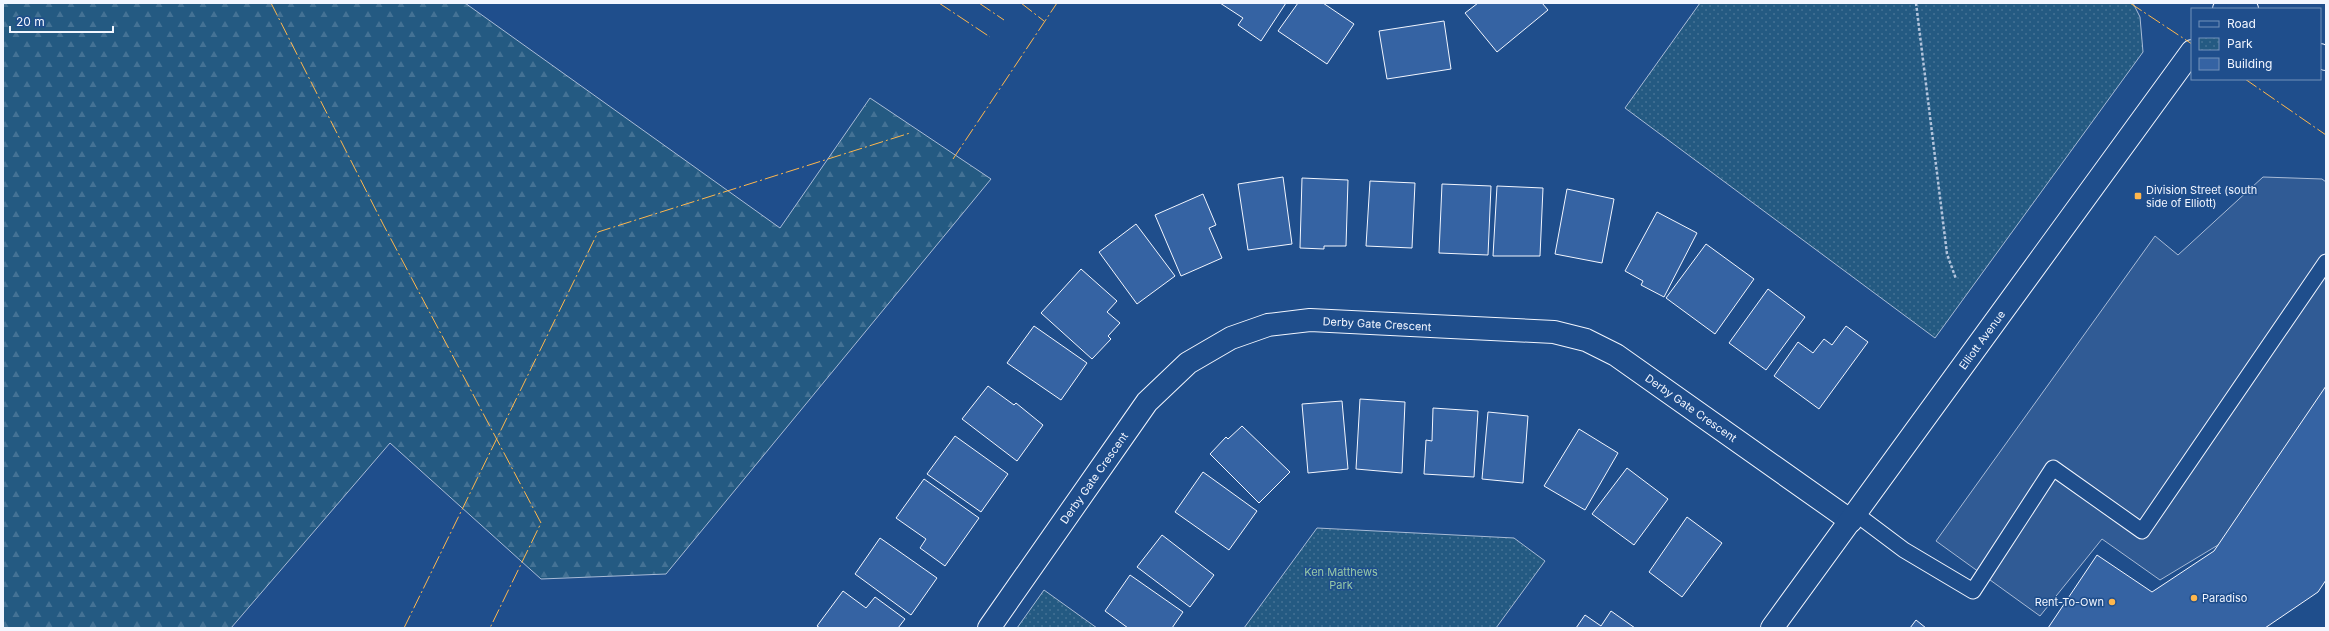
<svg xmlns="http://www.w3.org/2000/svg" width="2329" height="631" font-family="Inter,sans-serif">
<style>
.forest{fill:url(#forest-firs);stroke:#a8bbd7}
.park{fill:url(#park-dots);stroke:#a8bbd7}
.parking{fill:#305b95;stroke:#a8bbd7}
.building{fill:#3563a3;stroke:#f2f6ff}
.lines{fill:none;stroke-linecap:round;stroke-linejoin:round}
.lane-casing{stroke:#f2f6ff;stroke-width:17}
.street-casing{stroke:#f2f6ff;stroke-width:24}
.secondary-casing{stroke:#f2f6ff;stroke-width:24}
.primary-casing{stroke:#f2f6ff;stroke-width:24}
.path{stroke:#b3c4dc;stroke-width:2.5;stroke-dasharray:3 2;stroke-linecap:butt}
.lane{stroke:#1f4e8c;stroke-width:15}
.street{stroke:#1f4e8c;stroke-width:22}
.secondary{stroke:#1f4e8c;stroke-width:22}
.primary{stroke:#1f4e8c;stroke-width:22}
.power{stroke:#ffb74d;stroke-width:1;stroke-dasharray:14 3 2 3;stroke-linecap:butt}
.poi-dot{fill:#ffb74d;stroke:#1f4e8c;stroke-width:1.5}
.labels{text-anchor:middle;dominant-baseline:central;stroke-width:3;stroke-linejoin:round;paint-order:stroke}
.poi-label{font-size:11px;fill:#f2f6ff;stroke:#1f4e8c;text-anchor:start}
.street-label{font-size:11px;fill:#f2f6ff;stroke:#1f4e8c}
.park-label{font-size:11px;fill:#97c8a6;stroke:#1f4e8c}
</style>
<defs>
<pattern id="forest-firs" width="22" height="20" patternUnits="userSpaceOnUse"><rect width="22" height="20" fill="#245a82"/><path d="M5 1l3.5 6h-7zM16 11l3.5 6h-7z" fill="#447295"/></pattern>
<pattern id="park-dots" width="8" height="8" patternUnits="userSpaceOnUse"><rect width="8" height="8" fill="#245a82"/><path d="M2 2h.1M6 6h.1" fill="none" stroke="#447295" stroke-width="1.8" stroke-linecap="round"/></pattern>
</defs>
<rect width="100%" height="100%" fill="#1f4e8c"/>
<polygon class="forest" points="3,3 465,3 780,228 870,98 991,179 666,574 541,579 390,443 231,628 3,628"/>
<g class="park">
<polygon points="1700,3 2133,3 2140,17 2143,52 1935,338 1625,108"/>
<polygon points="1317,528 1514,538 1545,561 1496,628 1244,628"/>
<polygon points="1044,590 1097,628 1017,628"/>
</g>
<polygon class="parking" points="2263,177 2322,179 2326,182 2326,388 2223,542 2160,580 2102,539 2040,616 1936,541 2155,236 2178,255"/>
<g class="building">
<polygon points="1220,3 1286,3 1261,41 1238,25 1243,18"/>
<polygon points="1298,3 1323,3 1354,24 1327,64 1278,31"/>
<polygon points="1478,3 1542,3 1548,10 1497,52 1465,13"/>
<polygon points="1444,21 1451,69 1387,79 1379,31"/>
<polygon points="1283,177 1292,244 1248,250 1238,184"/>
<polygon points="1302,178 1348,180 1346,246 1324,246 1324,249 1300,248"/>
<polygon points="1370,181 1415,183 1412,248 1366,246"/>
<polygon points="1442,184 1491,186 1488,255 1439,253"/>
<polygon points="1497,186 1543,188 1540,256 1493,256"/>
<polygon points="1567,189 1614,199 1602,263 1555,254"/>
<polygon points="1203,194 1216,225 1209,228 1222,258 1181,276 1155,215"/>
<polygon points="1657,212 1697,233 1664,297 1641,285 1643,281 1625,271"/>
<polygon points="1136,224 1175,276 1137,304 1099,252"/>
<polygon points="1706,244 1754,279 1715,334 1666,298"/>
<polygon points="1081,269 1117,301 1107,312 1120,323 1108,336 1111,339 1092,359 1041,313"/>
<polygon points="1768,289 1805,317 1766,370 1729,343"/>
<polygon points="1034,326 1087,363 1061,400 1007,363"/>
<polygon points="1846,326 1868,342 1819,409 1774,376 1798,342 1813,353 1824,339 1832,345"/>
<polygon points="988,386 1014,405 1016,403 1043,425 1017,461 962,419"/>
<polygon points="2326,386 2326,580 2318,592 2265,628 2048,628 2097,555 2152,592 2214,551"/>
<polygon points="1360,399 1405,402 1402,473 1356,469"/>
<polygon points="1342,401 1348,469 1308,473 1302,404"/>
<polygon points="1433,408 1478,411 1474,477 1424,474 1426,440 1432,441"/>
<polygon points="1488,412 1528,416 1523,483 1482,479"/>
<polygon points="1242,426 1290,472 1259,503 1210,454 1226,437 1228,439"/>
<polygon points="1579,429 1618,453 1585,510 1544,486"/>
<polygon points="955,436 1008,474 981,512 927,474"/>
<polygon points="1627,468 1668,499 1634,545 1592,514"/>
<polygon points="1203,472 1257,511 1229,550 1175,512"/>
<polygon points="924,479 979,518 945,566 920,548 926,539 896,518"/>
<polygon points="1687,517 1722,543 1682,597 1649,572"/>
<polygon points="1162,535 1214,575 1190,607 1137,567"/>
<polygon points="880,538 937,578 911,615 855,574"/>
<polygon points="1130,575 1183,612 1172,628 1128,628 1105,611"/>
<polygon points="843,591 866,608 875,597 905,619 898,628 820,628 817,626"/>
<polygon points="1611,611 1635,628 1576,628 1585,615 1601,626"/>
<polygon points="1916,620 1926,628 1910,628"/>
</g>
<g class="lines">
<defs>
<polyline id="lane" points="1856,514 1904,550 1973,591 2053,468 2142,531 2326,262"/>
<polyline id="street" points="989,628 1147,402 1188,363 1231,338 1268,325 1310,320 1554,332 1586,340 1616,355 1851,521"/>
<g id="secondary">
<polyline points="2224,9 2228,3"/>
<polyline points="1772,628 2192,51"/>
</g>
<g id="primary">
<polyline points="2237,3 2247,9"/>
<polyline points="2320,55 2326,59"/>
</g>
</defs>
<use href="#lane" class="lane-casing"/>
<use href="#street" class="street-casing"/>
<use href="#secondary" class="secondary-casing"/>
<use href="#primary" class="primary-casing"/>
<polyline class="path" points="1916,3 1947,254 1956,279"/>
<use href="#lane" class="lane"/>
<use href="#street" class="street"/>
<use href="#secondary" class="secondary"/>
<use href="#primary" class="primary"/>
<g class="power">
<polyline points="271,3 383,224 541,523 490,628"/>
<polyline points="939,3 990,37"/>
<polyline points="979,3 1004,20"/>
<polyline points="1021,3 1044,21"/>
<polyline points="2130,3 2192,44"/>
<polyline points="2245,79 2326,135"/>
<polyline points="953,159 1057,3"/>
<polyline points="404,628 598,232 910,133"/>
</g>
</g>
<g class="poi-dot">
<rect x="2134" y="192" width="8" height="8" rx="2"/>
<circle cx="2194" cy="598" r="4"/>
<circle cx="2112" cy="602" r="4"/>
</g>
<g class="labels">
<g class="poi-label">
<text x="2146" y="190">Division Street (south<tspan x="2146" dy="13">side of Elliott)</tspan></text>
<text x="2202" y="598">Paradiso</text>
<text x="2104" y="602" text-anchor="end">Rent-To-Own</text>
</g>
<g class="street-label">
<text transform="translate(1377 324) rotate(3)">Derby Gate Crescent</text>
<text transform="translate(1982 340) rotate(-54)">Elliott Avenue</text>
<text transform="translate(1691 408) rotate(35)">Derby Gate Crescent</text>
<text transform="translate(1094 478) rotate(-55)">Derby Gate Crescent</text>
</g>
<g class="park-label">
<text x="1341" y="572">Ken Matthews<tspan x="1341" dy="13">Park</tspan></text>
</g>
</g>
<rect width="2329" height="631" fill="none" stroke="#f2f6ff" stroke-width="8"/>
<rect x="2191" y="8" width="130" height="72" fill="#1f4e8c" stroke="#7391ba"/>
<rect x="2199" y="21" width="20" height="6" fill="#1f4e8c" stroke="#7391ba"/>
<text x="2227" y="28" font-size="12" fill="#f2f6ff">Road</text>
<rect x="2199" y="38" width="20" height="12" fill="url(#park-dots)" stroke="#7391ba"/>
<text x="2227" y="48" font-size="12" fill="#f2f6ff">Park</text>
<rect x="2199" y="58" width="20" height="12" fill="#3563a3" stroke="#7391ba"/>
<text x="2227" y="68" font-size="12" fill="#f2f6ff">Building</text>
<path d="M10 26v6h103v-6" fill="none" stroke="#f2f6ff" stroke-width="2"/>
<text x="16" y="26" font-size="12" fill="#f2f6ff" stroke="#1f4e8c" stroke-width="3" paint-order="stroke">20 m</text>
</svg>
